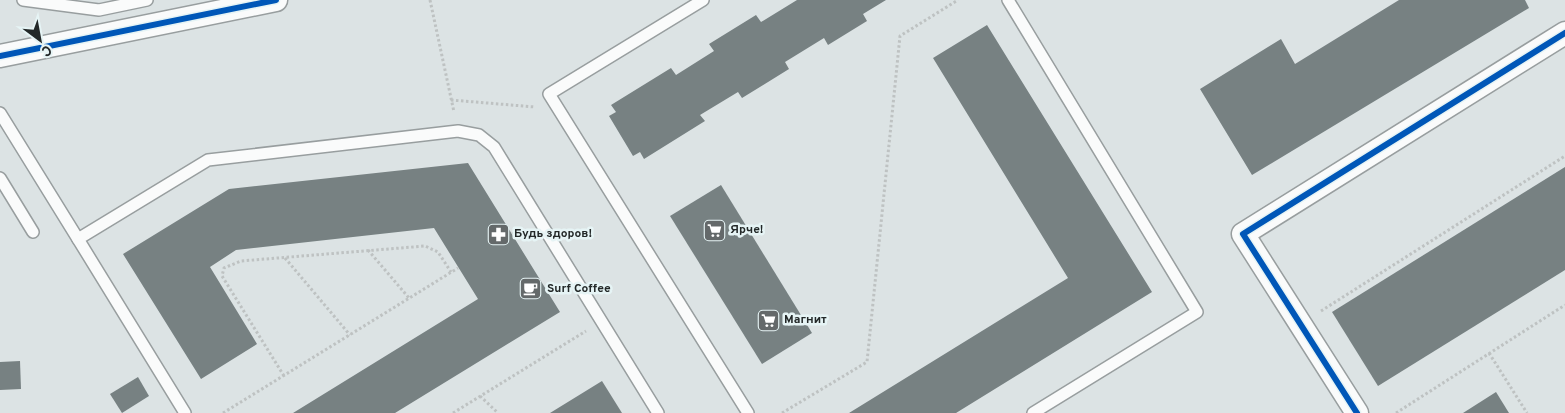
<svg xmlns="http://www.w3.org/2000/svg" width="1565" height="413" font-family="Overpass,sans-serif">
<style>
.building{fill:#778182}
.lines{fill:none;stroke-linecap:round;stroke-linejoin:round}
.lane-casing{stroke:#989e9f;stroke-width:14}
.street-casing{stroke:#989e9f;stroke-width:25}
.path{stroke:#bec2c2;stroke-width:3;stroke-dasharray:2.5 2.5;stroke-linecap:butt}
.lane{stroke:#fafbfb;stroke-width:11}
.street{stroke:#fafbfb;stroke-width:22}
.cycleway-casing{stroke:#e6f4f5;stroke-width:9}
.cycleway{stroke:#0057b8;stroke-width:6}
.labels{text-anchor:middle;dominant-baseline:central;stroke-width:5;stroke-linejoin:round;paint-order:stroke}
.poi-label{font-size:12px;font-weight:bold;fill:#232828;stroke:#e6f4f5;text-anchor:start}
</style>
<rect width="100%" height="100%" fill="#dce3e4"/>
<g class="building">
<polygon points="797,0 886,0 863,14 867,21 828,45 824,38 785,62 789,69 742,98 738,92 700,115 705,121 644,159 640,152 633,156 609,116 616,112 611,105 671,68 676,75 714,51 709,44 756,15 761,22"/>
<polygon points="1399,0 1525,0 1529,8 1252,175 1200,89 1281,39 1295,64"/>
<polygon points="987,25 1152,292 956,413 849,413 1068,278 933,58"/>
<polygon points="468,163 560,312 395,413 293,413 478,299 434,228 236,250 210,267 257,344 201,379 123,254 229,189"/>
<polygon points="1565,167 1565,270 1378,386 1332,312"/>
<polygon points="721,185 812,333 762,364 670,216"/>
<polygon points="20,361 21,389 0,390 0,362"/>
<polygon points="138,377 149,396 122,413 110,394"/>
<polygon points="602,381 622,413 550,413"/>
<polygon points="1496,392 1509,413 1463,413"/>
</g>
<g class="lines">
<defs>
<g id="lane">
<polyline points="23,0 99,10 147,0"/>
<polyline points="703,0 549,94 748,413"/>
<polyline points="1008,0 1197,312 1033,413"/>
<polyline points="0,113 78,239"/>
<polyline points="0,178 33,232"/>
<polyline points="185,413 78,239 208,160 458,131 479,135 494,147 658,413"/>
</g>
<g id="street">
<polyline points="0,56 276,0"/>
<polyline points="1357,413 1243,234 1565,33"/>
</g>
</defs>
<use href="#lane" class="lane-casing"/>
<use href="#street" class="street-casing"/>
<g class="path">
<polyline points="430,0 454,112"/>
<polyline points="451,100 535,107"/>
<polyline points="512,234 522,228"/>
<polyline points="368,250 409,298"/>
<polyline points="285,258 350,335"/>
<polyline points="1321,311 1565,156"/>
<polyline points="1489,353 1527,413"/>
<polyline points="284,376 222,276 224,268 241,261 425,246 438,252 451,272"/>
<polyline points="480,396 498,413"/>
<polyline points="223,413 458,268"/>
<polyline points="453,413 586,331"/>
<polyline points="782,413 867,362 900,36 958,0"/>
<polyline points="1396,413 1565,305"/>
</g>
<use href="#lane" class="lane"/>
<use href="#street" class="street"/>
<defs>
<g id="cycleway">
<polyline points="0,56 276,0"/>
<polyline points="1357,413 1243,234 1565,33"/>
</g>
</defs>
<use href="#cycleway" class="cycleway-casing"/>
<use href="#cycleway" class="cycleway"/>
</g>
<defs>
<symbol id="supermarket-square" viewBox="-11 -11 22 22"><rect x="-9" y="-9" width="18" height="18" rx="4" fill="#64696a" stroke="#e6f4f5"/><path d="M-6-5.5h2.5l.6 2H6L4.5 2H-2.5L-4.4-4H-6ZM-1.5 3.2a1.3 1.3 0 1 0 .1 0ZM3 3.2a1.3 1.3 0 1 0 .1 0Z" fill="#fff"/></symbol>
<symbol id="pharmacy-square" viewBox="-11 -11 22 22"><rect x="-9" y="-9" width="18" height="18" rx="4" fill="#64696a" stroke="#e6f4f5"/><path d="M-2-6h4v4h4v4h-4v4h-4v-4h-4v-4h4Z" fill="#fff"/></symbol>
<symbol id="cafe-square" viewBox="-11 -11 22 22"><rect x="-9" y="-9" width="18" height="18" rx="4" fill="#64696a" stroke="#e6f4f5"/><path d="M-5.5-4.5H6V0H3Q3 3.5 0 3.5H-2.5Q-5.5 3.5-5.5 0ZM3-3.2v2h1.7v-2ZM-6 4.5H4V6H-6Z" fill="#fff"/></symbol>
</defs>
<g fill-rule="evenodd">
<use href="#supermarket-square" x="702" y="218" width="25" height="25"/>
<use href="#pharmacy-square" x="486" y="222" width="25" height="25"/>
<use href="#cafe-square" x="518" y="276" width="25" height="25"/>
<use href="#supermarket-square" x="756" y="308" width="25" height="25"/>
</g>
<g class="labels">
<g class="poi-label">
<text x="730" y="230">Ярче!</text>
<text x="514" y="234">Будь здоров!</text>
<text x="547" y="289">Surf Coffee</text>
<text x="784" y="320">Магнит</text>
</g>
</g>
<g transform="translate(40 40) rotate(148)" stroke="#e6f4f5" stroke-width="4" paint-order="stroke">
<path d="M0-4L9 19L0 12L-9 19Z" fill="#232828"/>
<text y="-8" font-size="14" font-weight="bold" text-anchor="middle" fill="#232828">С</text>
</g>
</svg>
